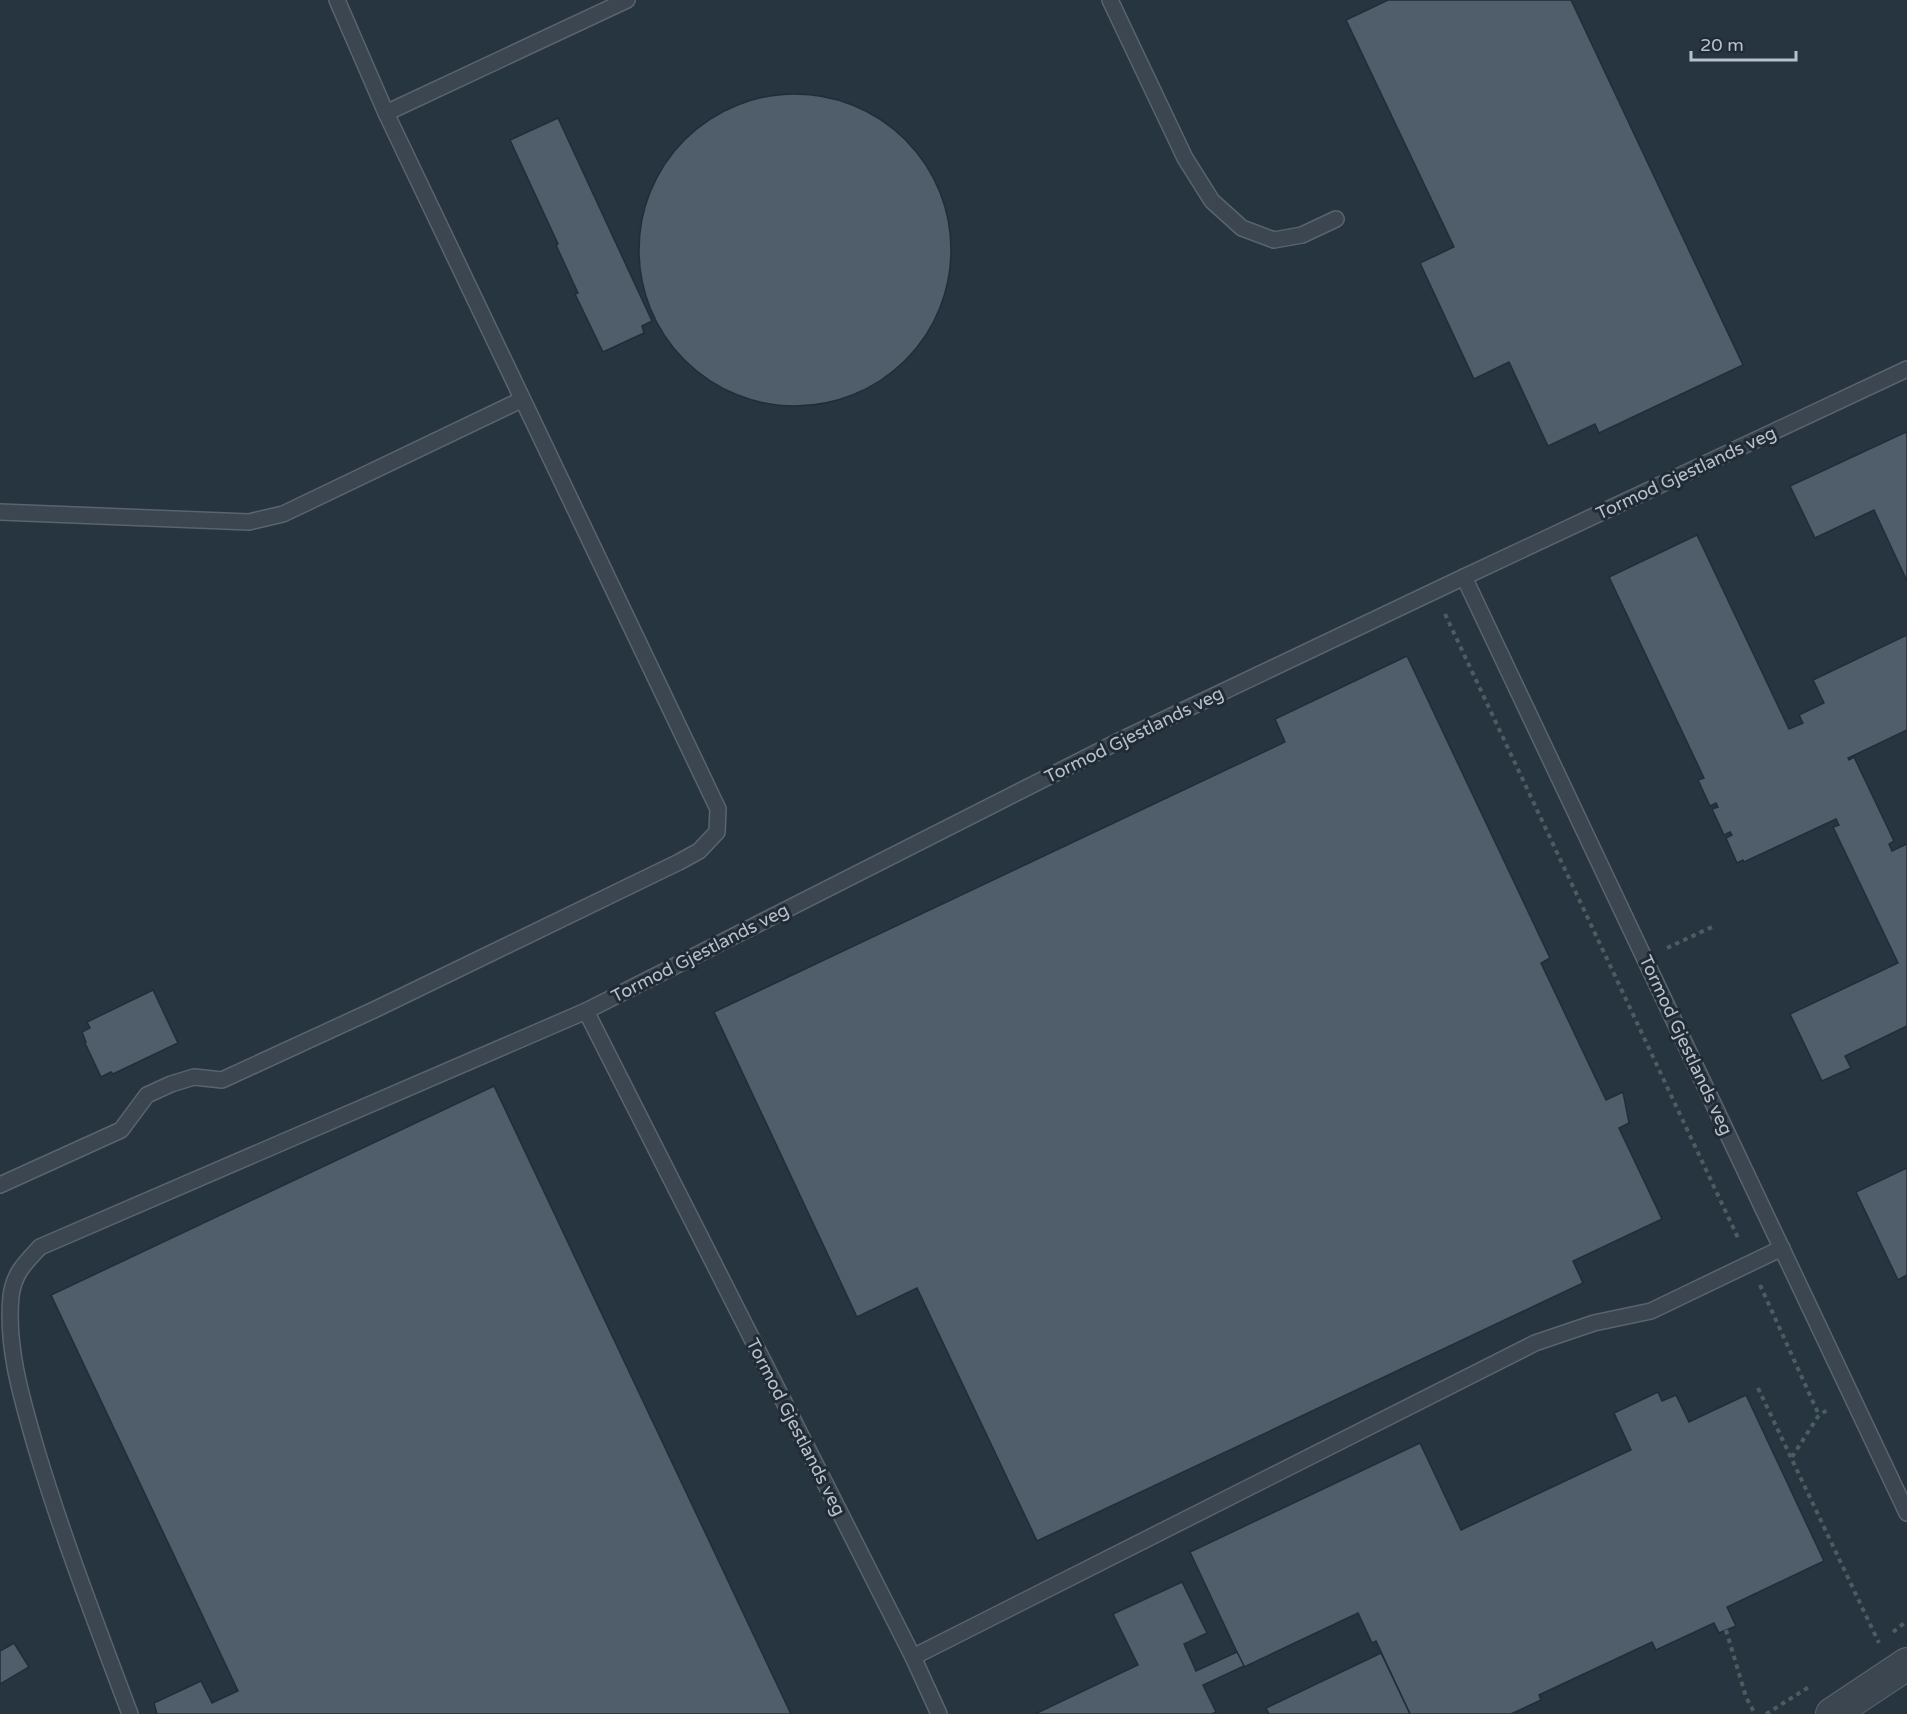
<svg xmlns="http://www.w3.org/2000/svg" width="1907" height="1714" font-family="'Varela Round',sans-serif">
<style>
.building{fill:#505e6b;stroke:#222d38;stroke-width:1.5}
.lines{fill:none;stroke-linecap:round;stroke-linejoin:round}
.service-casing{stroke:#59646e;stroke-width:18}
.minor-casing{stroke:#59646e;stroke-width:34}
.path{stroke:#495f5f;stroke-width:4;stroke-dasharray:4.5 4.5;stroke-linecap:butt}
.service{stroke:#3b4650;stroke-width:15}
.minor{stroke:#3b4650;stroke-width:32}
.labels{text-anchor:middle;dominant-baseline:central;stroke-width:6;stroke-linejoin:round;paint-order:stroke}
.street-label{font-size:18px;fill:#b8c1cb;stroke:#202b36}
</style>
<rect width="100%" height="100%" fill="#273540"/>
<g class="building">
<polygon points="1388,0 1571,0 1743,365 1599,433 1595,424 1548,446 1509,362 1474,379 1420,263 1454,247 1346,20"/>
<circle cx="795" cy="250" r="156"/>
<polygon points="558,118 652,321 642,326 644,333 603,352 575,294 578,293 556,245 558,244 510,140"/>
<polygon points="1906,432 1907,435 1907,581 1874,510 1815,538 1790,486"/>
<polygon points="1697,535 1789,729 1803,723 1799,715 1824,703 1813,680 1907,635 1907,730 1848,758 1849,760 1854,757 1894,841 1889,844 1892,851 1907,844 1907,1026 1845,1056 1851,1068 1822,1081 1790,1014 1898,963 1833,827 1839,825 1836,819 1744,862 1743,860 1737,863 1726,838 1732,835 1730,832 1724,835 1712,809 1718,807 1716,803 1710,806 1698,780 1704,778 1609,577"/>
<polygon points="1407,656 1550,958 1541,963 1606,1100 1623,1092 1629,1123 1619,1128 1662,1219 1573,1261 1583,1283 1037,1541 917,1288 857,1317 714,1012 1285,742 1275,719"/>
<polygon points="153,990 178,1043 113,1074 111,1072 101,1077 85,1043 86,1042 82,1032 90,1028 87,1022"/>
<polygon points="494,1086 791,1714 157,1714 154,1703 201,1681 212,1703 238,1691 51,1295"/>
<polygon points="1907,1168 1907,1275 1898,1280 1856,1192"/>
<polygon points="1658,1392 1662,1401 1676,1395 1689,1422 1746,1395 1824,1561 1727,1607 1736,1626 1719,1633 1714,1623 1656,1650 1652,1642 1539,1695 1541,1700 1511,1714 1410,1714 1376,1641 1372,1643 1358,1613 1244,1667 1190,1552 1420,1443 1461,1530 1631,1450 1614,1413"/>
<polygon points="1182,1582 1207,1633 1184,1644 1196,1671 1237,1652 1244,1666 1203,1685 1216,1712 1212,1714 1035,1714 1138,1665 1113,1614"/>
<polygon points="14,1643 29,1667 0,1684 0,1651"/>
<polygon points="1381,1653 1410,1714 1269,1714 1266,1708"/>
</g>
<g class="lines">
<defs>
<g id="service">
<polyline points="337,0 386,113 627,0"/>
<polyline points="1110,0 1185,158 1212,201 1242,228 1274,240 1302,235 1336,219"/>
<polyline points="0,512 249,522 283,514 521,400"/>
<polyline points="1464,577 1907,369"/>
<polyline points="0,1185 121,1130 147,1095 171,1084 194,1077 222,1080 376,1009 679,862 699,851 717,832 718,809 386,113"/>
<polyline points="913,1657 1535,1343 1594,1323 1651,1311 1782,1248"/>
<path d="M130,1714C97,1626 63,1538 36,1448C22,1399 6,1348 11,1296C14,1273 25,1263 40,1247L586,1011"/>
<polyline points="939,1714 913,1657 586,1011 1115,743 1464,577 1907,1513"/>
</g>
<polyline id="minor" points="1832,1714 1907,1664"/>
</defs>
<use href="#service" class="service-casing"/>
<use href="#minor" class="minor-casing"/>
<g class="path">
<polyline points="1445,614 1739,1240"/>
<polyline points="1667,948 1712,927"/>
<polyline points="1760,1285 1819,1415"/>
<polyline points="1758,1388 1879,1643"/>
<polyline points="1792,1457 1819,1415 1829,1409"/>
<polyline points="1726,1630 1746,1697 1755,1714"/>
<polyline points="1893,1632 1907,1621"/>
<polyline points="1766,1714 1809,1687"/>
</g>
<use href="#service" class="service"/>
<use href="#minor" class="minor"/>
</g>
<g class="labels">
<g class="street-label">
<text transform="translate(1686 473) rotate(-25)">Tormod Gjestlands veg</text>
<text transform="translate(1134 735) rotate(-26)">Tormod Gjestlands veg</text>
<text transform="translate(700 953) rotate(-27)">Tormod Gjestlands veg</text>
<text transform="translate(1686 1045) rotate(65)">Tormod Gjestlands veg</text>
<text transform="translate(796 1427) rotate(63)">Tormod Gjestlands veg</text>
</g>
</g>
<path d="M1691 51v9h105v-9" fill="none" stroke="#b8c1cb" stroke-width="3"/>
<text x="1700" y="51" font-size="18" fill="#b8c1cb" stroke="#202b36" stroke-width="4.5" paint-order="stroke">20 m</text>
</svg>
